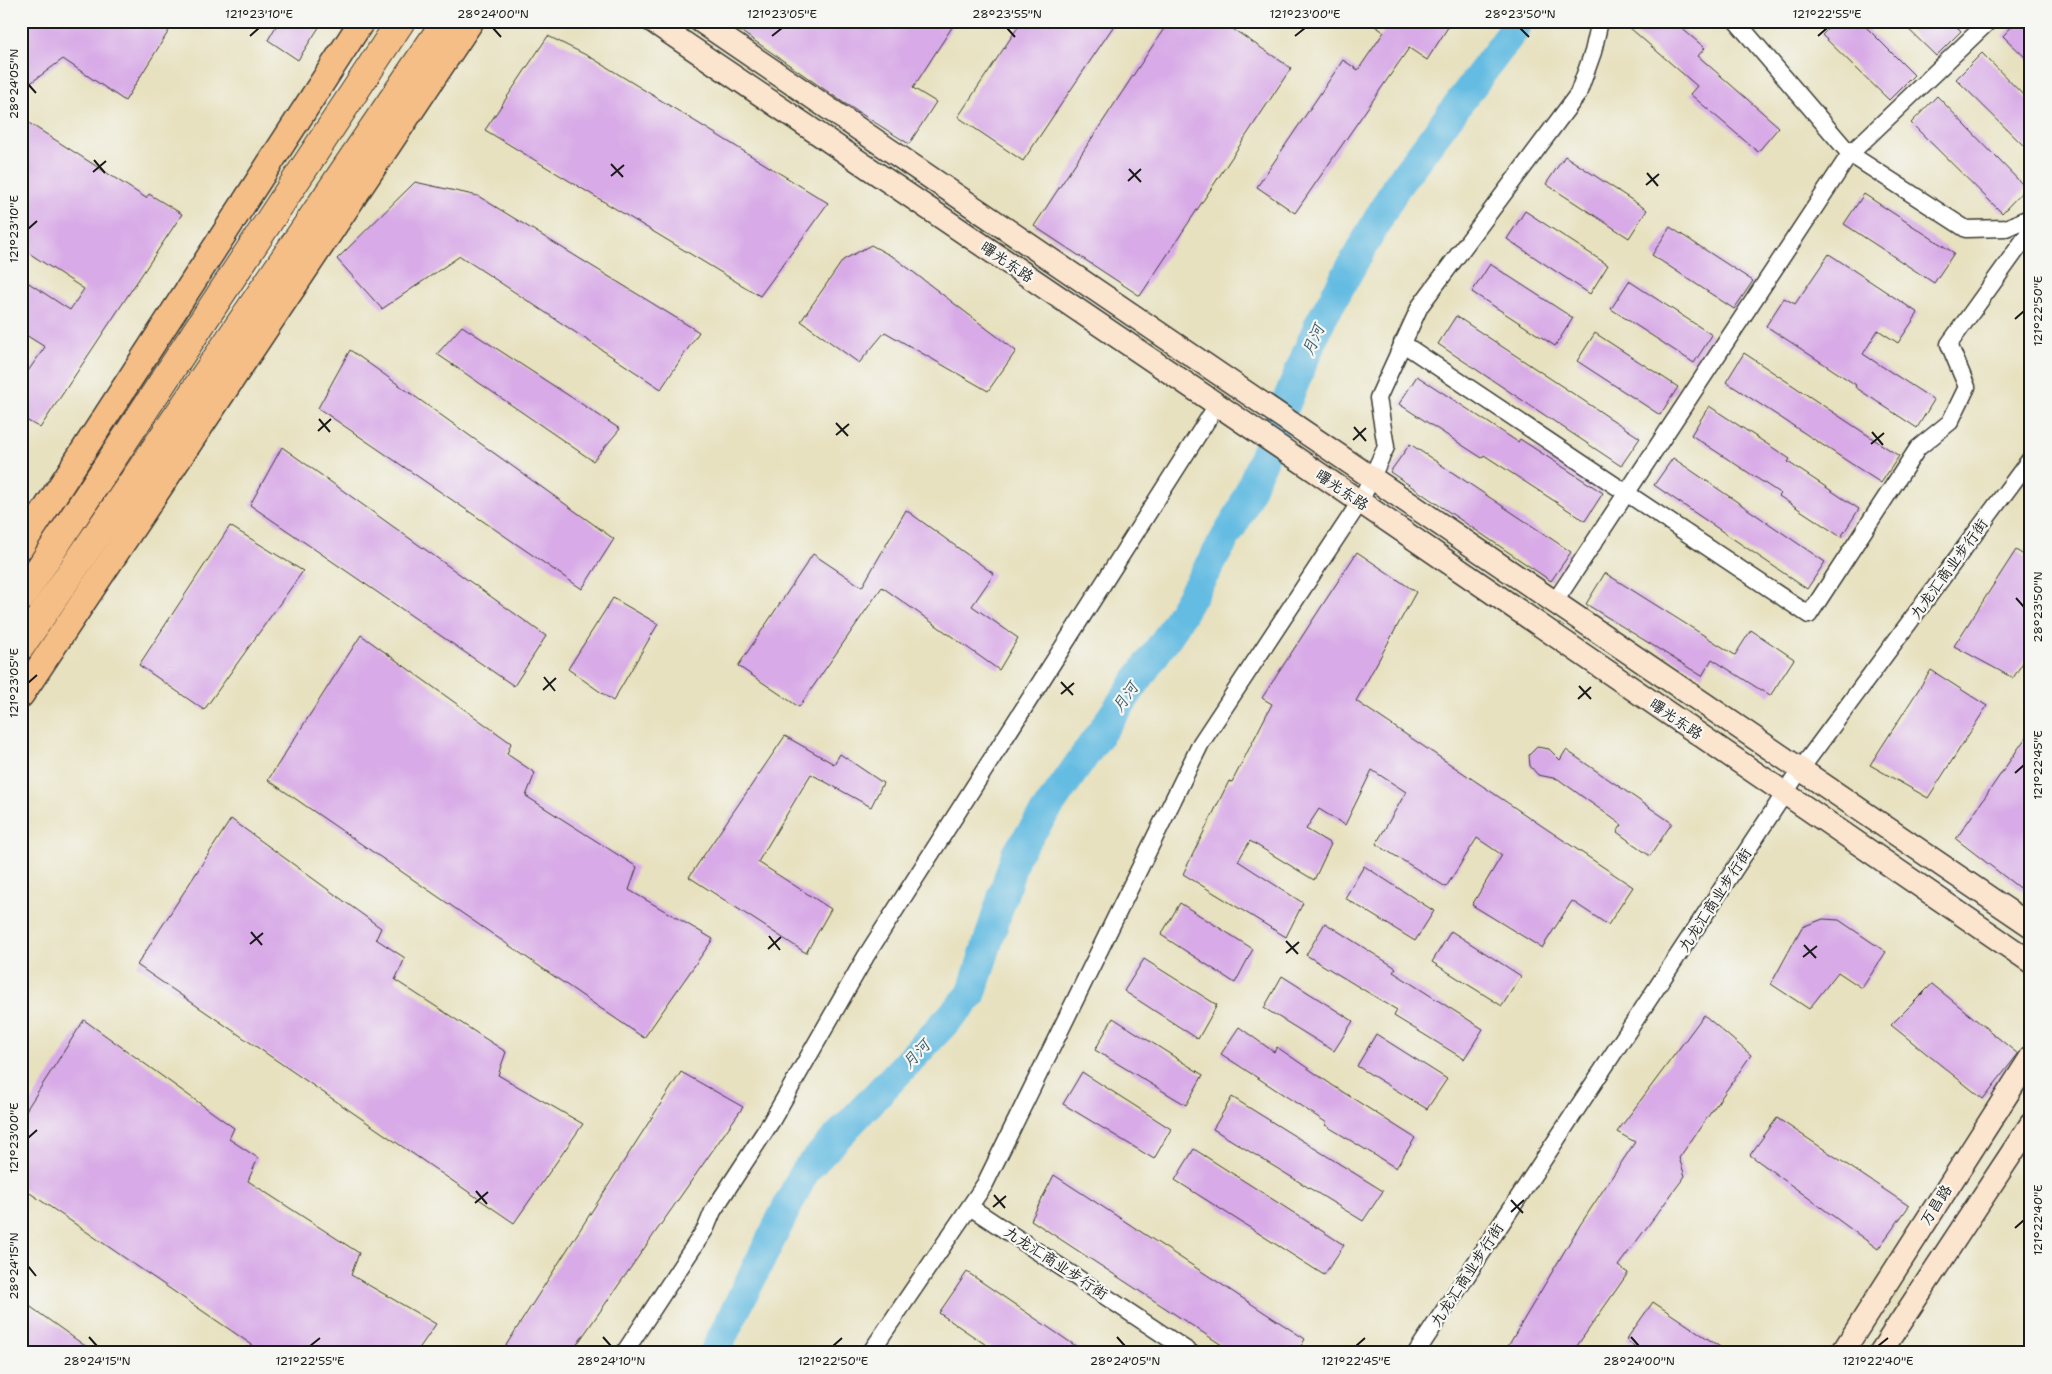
<svg xmlns="http://www.w3.org/2000/svg" width="2052" height="1374" font-family="'Shantell Sans','LXGW WenKai TC',sans-serif">
<style>
.lines{fill:none;stroke-linecap:round;stroke-linejoin:round}
.river{stroke:#65bce2;stroke-width:30}
.building{fill:#d8aae7}
.street-casing{stroke:#3a3a34;stroke-width:19}
.secondary-casing{stroke:#3a3a34;stroke-width:25}
.primary-casing{stroke:#3a3a34;stroke-width:28}
.highway-casing{stroke:#3a3a34;stroke-width:30}
.street{stroke:#fff;stroke-width:16}
.secondary{stroke:#fbe5cf;stroke-width:22}
.primary{stroke:#f6be87;stroke-width:25}
.highway{stroke:#f6be87;stroke-width:28}
.ticks{fill:none;stroke:#1c1c1c;stroke-width:2}
.labels{text-anchor:middle;dominant-baseline:central;stroke-width:4.5;stroke-linejoin:round;paint-order:stroke}
.street-label{font-size:15px;fill:#1c1c1c;stroke:#f6f6f2}
.water-label{font-size:16px;font-style:italic;fill:#395c6b;stroke:#f6f6f2}
.neatline{fill:none;stroke:#1c1c1c;stroke-width:2}
.ticks-label{font-size:12px;text-anchor:middle;fill:#1c1c1c}
</style>
<rect width="100%" height="100%" fill="#f6f6f2"/>
<filter id="ink" filterUnits="userSpaceOnUse"><feTurbulence type="fractalNoise" baseFrequency=".02" numOctaves="2"/><feDisplacementMap in="SourceGraphic" scale="10" xChannelSelector="R" yChannelSelector="G"/><feConvolveMatrix kernelMatrix="1 2 1 2 8 2 1 2 1" color-interpolation-filters="sRGB"/></filter>
<filter id="wash" filterUnits="userSpaceOnUse"><feTurbulence type="fractalNoise" baseFrequency=".0096" numOctaves="4" result="noise"/><feDisplacementMap in="SourceGraphic" scale="20" xChannelSelector="R" yChannelSelector="G"/><feGaussianBlur stdDeviation="1.12" result="paint"/><feColorMatrix in="noise" values="0 0 0 0 0 0 0 0 0 0 0 0 0 0 0 0 0 1.4 0 .05"/><feComposite in="paint" operator="in"/></filter>
<g filter="url(#wash)">
<rect width="100%" height="100%" fill="#e7e1bf"/>
<g class="lines">
<polyline class="river" points="714,1353 805,1171 971,995 1016,854 1170,633 1241,511 1319,324 1396,187 1516,27 1517,21"/>
</g>
<g id="blocks">
<g class="building">
<polygon points="21,21 175,21 125,101 63,59 21,90"/>
<polygon points="279,21 323,21 298,60 268,40"/>
<polygon points="726,21 956,21 913,88 936,102 909,144 844,103"/>
<polygon points="1022,21 1117,21 1023,161 958,117"/>
<polygon points="1169,21 1221,21 1291,68 1140,296 1034,226"/>
<polygon points="1367,21 1452,21 1427,60 1409,48 1295,213 1257,187 1343,60 1358,70 1384,32"/>
<polygon points="1622,21 1673,21 1705,48 1698,56 1779,127 1758,152 1690,94 1697,86"/>
<polygon points="1835,21 1860,21 1914,75 1889,100 1822,35"/>
<polygon points="1900,21 1951,21 1961,31 1936,56"/>
<polygon points="2017,21 2031,21 2031,63 2003,36"/>
<polygon points="548,36 592,58 828,203 760,296 485,130"/>
<polygon points="1982,53 2031,103 2031,153 1956,79"/>
<polygon points="1937,96 2026,188 2002,213 1911,123"/>
<polygon points="21,118 146,198 149,194 182,214 40,428 21,417 21,381 45,347 21,332 21,278 70,310 84,289 21,248"/>
<polygon points="1565,156 1647,210 1629,238 1546,184"/>
<polygon points="415,182 478,196 699,332 661,389 460,256 382,309 337,259"/>
<polygon points="1864,194 1954,253 1934,283 1844,224"/>
<polygon points="1525,211 1608,265 1590,294 1507,239"/>
<polygon points="1670,227 1753,281 1734,309 1652,255"/>
<polygon points="871,245 895,258 1016,351 988,391 885,332 859,363 801,321 843,260"/>
<polygon points="1829,254 1918,313 1898,343 1878,330 1863,354 1934,400 1917,428 1855,387 1856,385 1766,326 1784,298 1795,304"/>
<polygon points="1490,264 1573,318 1555,346 1472,292"/>
<polygon points="1629,281 1712,335 1694,363 1611,309"/>
<polygon points="1456,316 1640,438 1621,466 1438,344"/>
<polygon points="462,326 620,429 593,461 437,354"/>
<polygon points="1595,333 1678,387 1660,415 1577,361"/>
<polygon points="350,350 614,539 582,589 318,408"/>
<polygon points="1744,353 1899,456 1881,483 1726,382"/>
<polygon points="1417,376 1518,442 1520,439 1603,493 1585,521 1484,455 1482,458 1399,404"/>
<polygon points="1709,406 1790,459 1788,462 1859,509 1841,537 1779,496 1781,494 1691,435"/>
<polygon points="1410,444 1571,552 1551,581 1390,472"/>
<polygon points="282,447 546,636 514,686 250,505"/>
<polygon points="1673,458 1825,562 1807,589 1654,485"/>
<polygon points="906,510 994,574 972,606 1018,638 999,670 882,587 799,707 738,666 813,554 862,587"/>
<polygon points="230,526 303,571 204,710 139,665"/>
<polygon points="2016,550 2031,560 2031,650 2013,678 1954,646"/>
<polygon points="1357,552 1416,592 1356,701 1633,887 1608,925 1572,901 1542,948 1472,905 1502,855 1477,838 1446,887 1376,844 1406,792 1372,770 1345,825 1319,809 1306,829 1331,844 1314,880 1250,841 1238,861 1303,903 1286,937 1183,874 1229,781 1232,782 1272,704 1262,698"/>
<polygon points="1605,573 1735,655 1751,630 1794,659 1770,696 1712,659 1702,676 1586,604"/>
<polygon points="613,598 658,624 613,701 568,669"/>
<polygon points="361,635 511,743 507,754 535,773 526,796 637,867 629,890 713,939 644,1038 268,780"/>
<polygon points="1931,670 1987,706 1928,798 1870,765"/>
<polygon points="2031,730 2031,897 1956,839"/>
<polygon points="785,736 834,764 840,754 883,783 871,807 811,774 758,862 831,909 806,953 689,877"/>
<polygon points="1537,747 1549,749 1560,760 1566,750 1672,823 1650,856 1617,832 1622,825 1558,779 1538,775 1530,766 1529,755"/>
<polygon points="231,819 381,928 376,939 405,958 395,980 506,1052 498,1075 583,1124 514,1223 137,965"/>
<polygon points="1364,866 1434,911 1415,941 1345,898"/>
<polygon points="1180,903 1253,949 1235,983 1161,935"/>
<polygon points="1823,919 1839,920 1886,952 1862,988 1838,972 1809,1009 1771,984 1802,927"/>
<polygon points="1325,923 1396,968 1393,972 1483,1029 1464,1059 1394,1016 1397,1010 1306,955"/>
<polygon points="1451,931 1521,976 1502,1006 1432,962"/>
<polygon points="1144,959 1217,1005 1198,1039 1124,991"/>
<polygon points="1282,976 1353,1021 1334,1051 1264,1008"/>
<polygon points="1932,984 2018,1054 1983,1099 1891,1025"/>
<polygon points="1704,1015 1751,1055 1679,1158 1685,1176 1618,1266 1628,1273 1572,1353 1504,1353 1580,1225 1635,1142 1617,1132"/>
<polygon points="1113,1018 1203,1075 1186,1105 1095,1050"/>
<polygon points="84,1020 234,1128 229,1139 258,1158 248,1181 359,1253 351,1275 436,1324 416,1353 264,1353 21,1187 21,1118"/>
<polygon points="1239,1027 1274,1052 1277,1047 1335,1087 1415,1138 1396,1168 1325,1125 1327,1123 1221,1054"/>
<polygon points="1376,1034 1447,1079 1427,1109 1357,1066"/>
<polygon points="681,1072 743,1107 571,1353 501,1353"/>
<polygon points="1082,1072 1171,1129 1154,1159 1063,1104"/>
<polygon points="1232,1097 1383,1191 1363,1221 1213,1129"/>
<polygon points="1777,1118 1909,1206 1878,1249 1750,1155"/>
<polygon points="1194,1149 1344,1245 1324,1275 1175,1180"/>
<polygon points="1054,1175 1305,1339 1297,1353 1234,1353 1031,1220"/>
<polygon points="967,1272 1086,1353 998,1353 939,1313"/>
<polygon points="21,1300 95,1353 21,1353"/>
<polygon points="1653,1302 1729,1353 1644,1353 1626,1340"/>
</g>
</g>
</g>
<g filter="url(#ink)">
<use href="#blocks" fill-opacity="0" stroke="#3a3a34" stroke-width="1"/>
<g class="lines">
<defs>
<g id="street">
<polyline points="1736,21 1850,154 1966,229 2006,228 2031,217"/>
<polyline points="1402,343 1809,615 1918,448 1950,422 1967,387 1949,344 2031,230"/>
<polyline points="1554,603 1850,154 1989,21"/>
<polyline points="970,1207 1191,1353"/>
<polyline points="624,1353 706,1228 713,1211 771,1122 866,956 1217,405"/>
<polyline points="870,1353 985,1184 1201,743 1360,502 1386,447 1378,398 1420,306 1578,94 1593,52 1600,21"/>
<polyline points="1416,1353 1800,770 2031,458"/>
</g>
<g id="secondary">
<polyline points="652,21 1321,475 2031,962"/>
<polyline points="700,21 2031,926"/>
<polyline points="1842,1353 2031,1057"/>
<polyline points="1880,1353 2031,1124"/>
</g>
<g id="primary">
<polyline points="21,547 362,21"/>
<polyline points="21,695 471,21"/>
</g>
<g id="highway">
<polyline points="21,597 401,21"/>
<polyline points="21,646 446,21"/>
</g>
</defs>
<use href="#street" class="street-casing"/>
<use href="#secondary" class="secondary-casing"/>
<use href="#primary" class="primary-casing"/>
<use href="#highway" class="highway-casing"/>
<use href="#street" class="street"/>
<use href="#secondary" class="secondary"/>
<use href="#primary" class="primary"/>
<use href="#highway" class="highway"/>
</g>
</g>
<path class="ticks" d="M493,28L501,37M1007,28L1015,37M1520,28L1529,37M250,36L259,28M772,36L782,28M1295,36L1305,28M1818,36L1827,28M28,84L36,93M94,160L105,173M611,164L623,177M1129,169L1141,182M93,172L106,161M1647,173L1658,186M611,176L624,165M1128,181L1141,169M1646,185L1659,174M28,229L37,221M2015,319L2024,311M319,419L330,432M836,423L848,436M1354,427L1366,441M318,431L331,419M1872,432L1883,445M836,435L849,424M1353,440L1366,428M1871,444L1884,433M2016,598L2024,607M544,677L555,691M1061,682L1073,695M28,683L37,675M1579,686L1591,699M543,690L556,678M1061,694L1074,683M1578,699L1591,687M2015,773L2024,765M251,932L262,945M769,936L780,950M1286,941L1298,954M250,944L263,933M1804,945L1816,958M768,949L781,937M1286,953L1299,942M1803,957L1817,946M28,1138L37,1130M476,1191L487,1204M994,1195L1005,1208M1511,1200L1523,1213M475,1203L488,1192M993,1207L1006,1196M1511,1212L1524,1200M2015,1228L2024,1220M28,1266L36,1276M89,1337L97,1346M603,1337L611,1346M1117,1337L1125,1346M1631,1337L1639,1346M310,1346L320,1338M833,1346L842,1338M1356,1346L1365,1338M1878,1346L1888,1338"/>
<g class="labels">
<g class="street-label">
<text transform="translate(1007 262) rotate(34)">曙光东路</text>
<text transform="translate(1342 490) rotate(34)">曙光东路</text>
<text transform="translate(1949 569) rotate(-54)">九龙汇商业步行街</text>
<text transform="translate(1676 719) rotate(34)">曙光东路</text>
<text transform="translate(1715 900) rotate(-57)">九龙汇商业步行街</text>
<text transform="translate(1936 1205) rotate(-57)">万昌路</text>
<text transform="translate(1056 1263) rotate(33)">九龙汇商业步行街</text>
<text transform="translate(1467 1275) rotate(-57)">九龙汇商业步行街</text>
</g>
<g class="water-label">
<text transform="translate(1313 340) rotate(-66)">月河</text>
<text transform="translate(1125 697) rotate(-55)">月河</text>
<text transform="translate(916 1054) rotate(-47)">月河</text>
</g>
</g>
<rect width="2052" height="1374" fill="none" stroke="#f6f6f2" stroke-width="55"/>
<rect x="28" y="28" width="1996" height="1318" class="neatline"/>
<g class="ticks-label">
<text x="259" y="18">121°23'10"E</text>
<text x="493" y="18">28°24'00"N</text>
<text x="782" y="18">121°23'05"E</text>
<text x="1007" y="18">28°23'55"N</text>
<text x="1305" y="18">121°23'00"E</text>
<text x="1520" y="18">28°23'50"N</text>
<text x="1827" y="18">121°22'55"E</text>
<text transform="translate(14 84) rotate(-90)" y="4">28°24'05"N</text>
<text transform="translate(14 229) rotate(-90)" y="4">121°23'10"E</text>
<text transform="translate(2038 311) rotate(-90)" y="4">121°22'50"E</text>
<text transform="translate(2038 607) rotate(-90)" y="4">28°23'50"N</text>
<text transform="translate(14 683) rotate(-90)" y="4">121°23'05"E</text>
<text transform="translate(2038 765) rotate(-90)" y="4">121°22'45"E</text>
<text transform="translate(14 1138) rotate(-90)" y="4">121°23'00"E</text>
<text transform="translate(2038 1220) rotate(-90)" y="4">121°22'40"E</text>
<text transform="translate(14 1266) rotate(-90)" y="4">28°24'15"N</text>
<text x="97" y="1365">28°24'15"N</text>
<text x="310" y="1365">121°22'55"E</text>
<text x="611" y="1365">28°24'10"N</text>
<text x="833" y="1365">121°22'50"E</text>
<text x="1125" y="1365">28°24'05"N</text>
<text x="1356" y="1365">121°22'45"E</text>
<text x="1639" y="1365">28°24'00"N</text>
<text x="1878" y="1365">121°22'40"E</text>
</g>
</svg>
